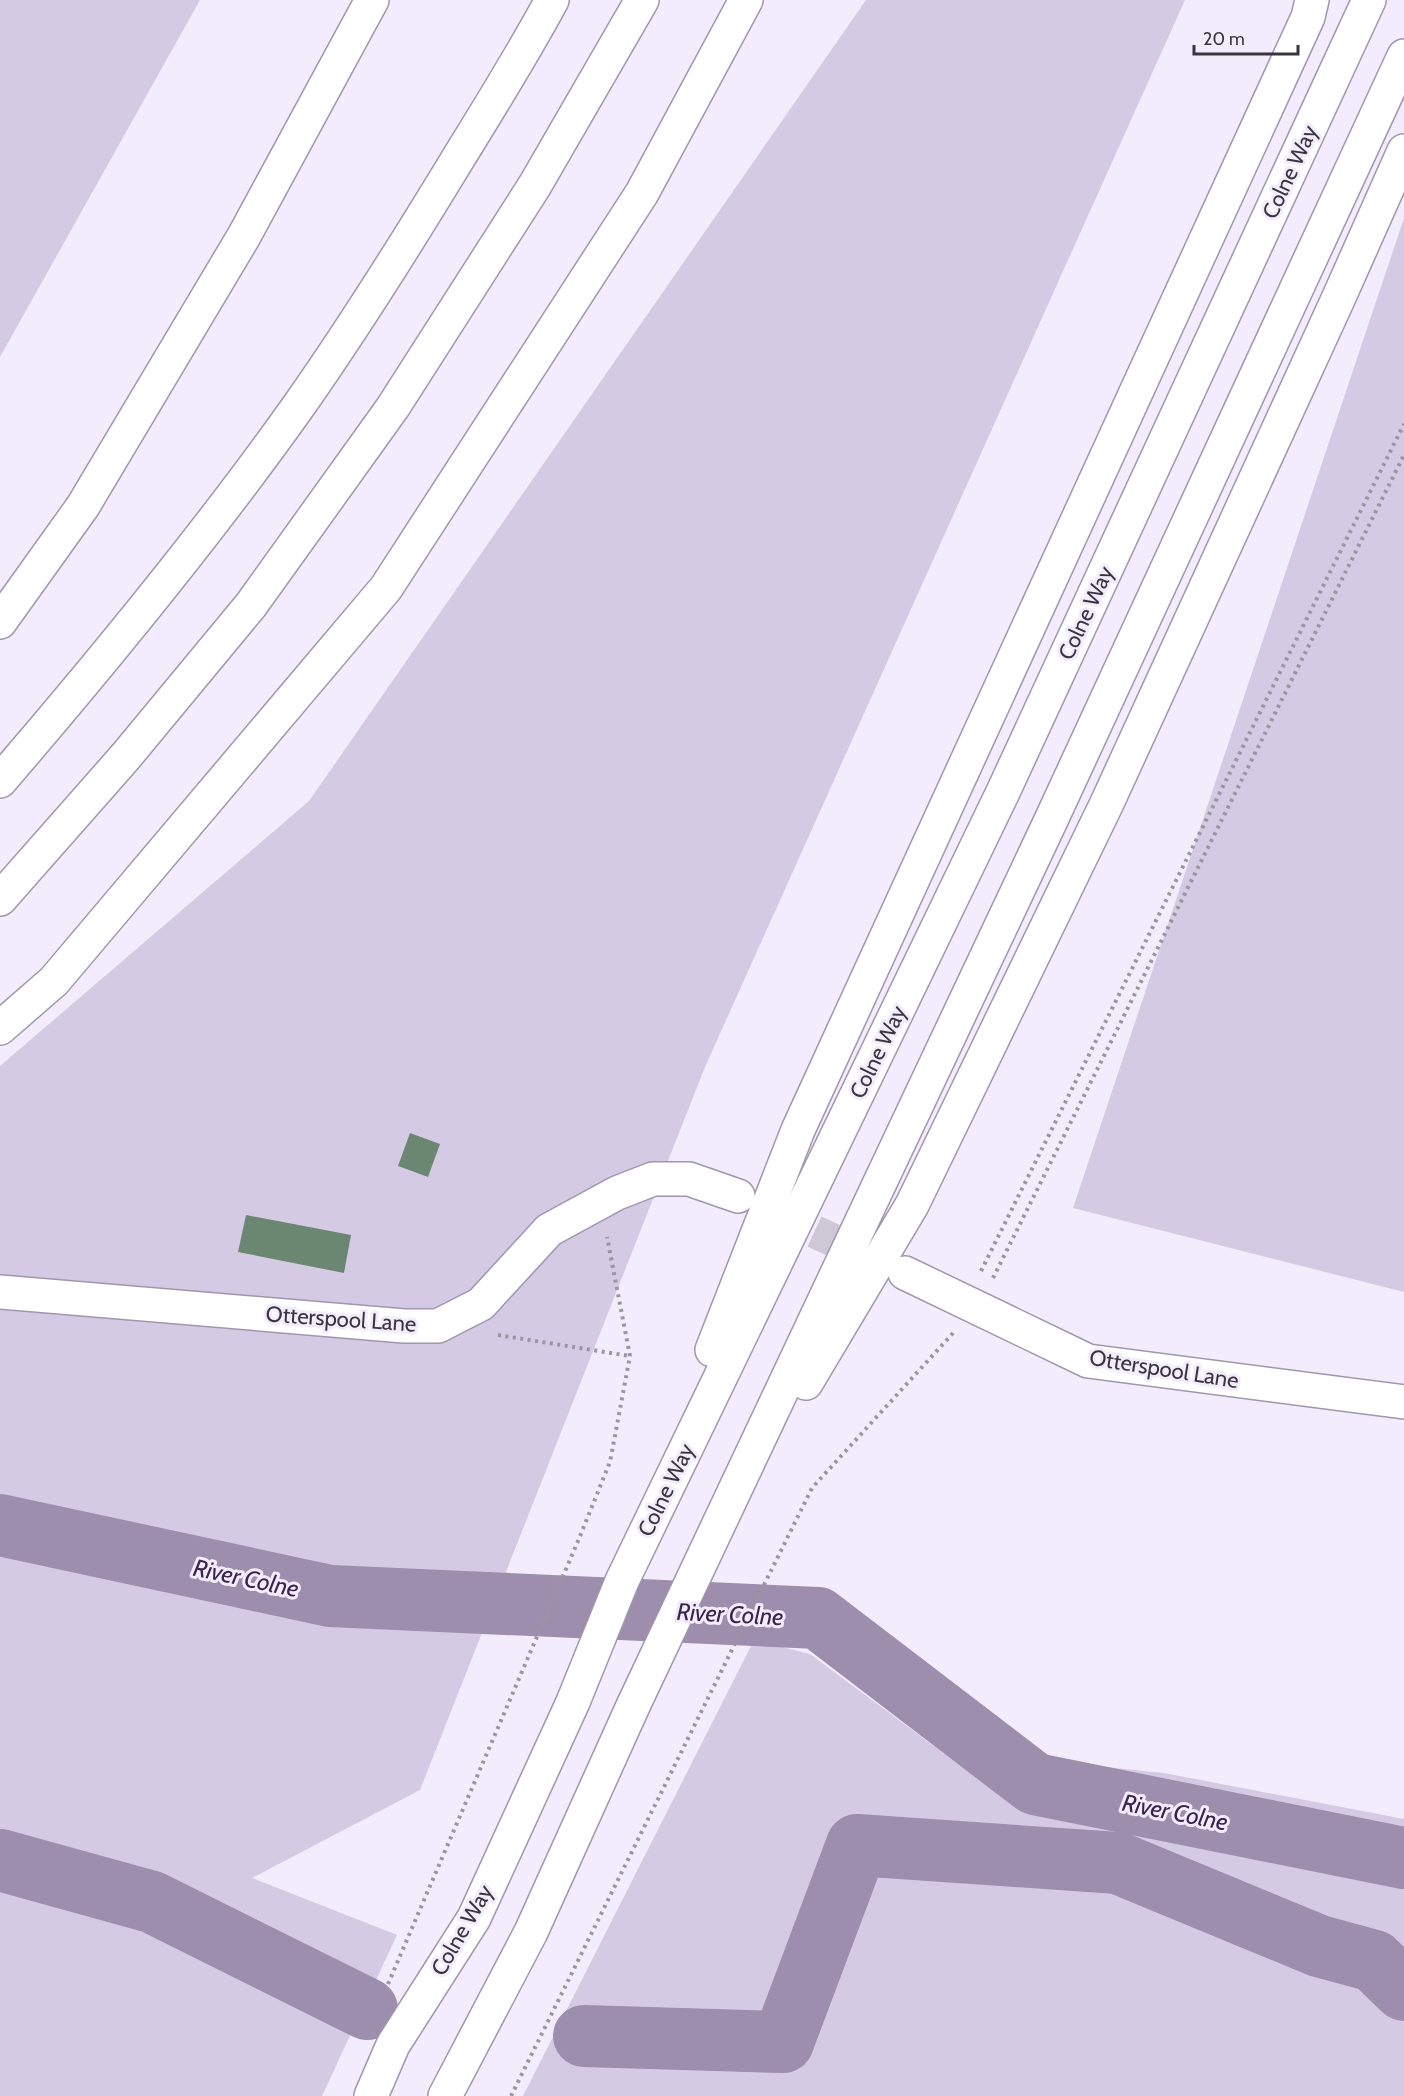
<svg xmlns="http://www.w3.org/2000/svg" width="1404" height="2096" font-family="Cabin,sans-serif">
<style>
.green{fill:#d5cae3}
.lines{fill:none;stroke-linecap:round;stroke-linejoin:round}
.river{stroke:#9c8eac;stroke-width:62}
.building{fill:#6b8772}
.minor-tunnel{stroke:#cec7d6;stroke-width:33;stroke-dasharray:33 16;stroke-linecap:butt}
.minor-casing{stroke:#a196ad;stroke-width:36}
.trunk-casing{stroke:#a196ad;stroke-width:36}
.motorway-casing{stroke:#a196ad;stroke-width:36}
.path{stroke:#9b95a2;stroke-width:4;stroke-dasharray:3 4.5;stroke-linecap:butt}
.minor{stroke:#fff;stroke-width:33}
.trunk{stroke:#fff;stroke-width:33}
.motorway{stroke:#fff;stroke-width:33}
.labels{text-anchor:middle;dominant-baseline:central;stroke-width:6;stroke-linejoin:round;paint-order:stroke}
.street-label{font-size:22px;fill:#39353e;stroke:#f3ecfc}
.water-label{font-size:24px;font-style:italic;fill:#3a244e;stroke:#f3ecfc}
</style>
<rect width="100%" height="100%" fill="#f3ecfc"/>
<g class="green">
<polygon points="0,0 200,0 0,357"/>
<polygon points="866,0 1185,0 705,1067 420,1790 252,1878 397,1935 322,2096 0,2096 0,1066 309,801"/>
<polygon points="1404,218 1404,1292 1073,1208"/>
<polygon points="754,1640 810,1654 958,1764 988,1755 1164,1773 1404,1819 1404,2096 523,2096"/>
</g>
<g class="lines">
<g class="river">
<polyline points="0,1525 330,1596 818,1618 1035,1784 1404,1858"/>
<polyline points="0,1860 152,1902 367,2009"/>
<polyline points="584,2036 783,2042 857,1845 1118,1863 1319,1946 1374,1961 1404,1990"/>
</g>
</g>
<g class="building">
<polygon points="410,1133 440,1144 428,1177 398,1166"/>
<polygon points="246,1215 351,1235 344,1273 238,1252"/>
</g>
<g class="lines">
<polyline class="minor-tunnel" points="770,1211 876,1260"/>
<defs>
<g id="minor">
<polyline points="905,1273 1088,1361 1404,1402"/>
<polyline points="0,1292 404,1326 438,1326 481,1304 549,1230 617,1193 653,1179 689,1179 738,1196"/>
</g>
<g id="trunk">
<polyline points="712,1350 798,1130 1308,17 1312,0"/>
<polyline points="806,1383 912,1205 1107,803 1339,297 1404,151"/>
<polyline points="371,2096 393,2045 474,1918 573,1702 622,1581 1003,792 1369,0"/>
<polyline points="445,2096 531,1932 633,1706 1052,818 1404,56"/>
</g>
<g id="motorway">
<polyline points="0,622 83,506 244,236 372,0"/>
<path d="M0,781C105,659 207,535 300,404C356,324 408,241 459,157C491,105 523,54 552,0"/>
<polyline points="0,899 126,756 251,605 393,407 535,185 642,0"/>
<polyline points="0,1028 54,981 386,588 642,193 746,0"/>
</g>
</defs>
<use href="#minor" class="minor-casing"/>
<use href="#trunk" class="trunk-casing"/>
<use href="#motorway" class="motorway-casing"/>
<g class="path">
<polyline points="981,1271 1404,424"/>
<polyline points="993,1278 1404,455"/>
<polyline points="498,1335 630,1356"/>
<polyline points="388,1984 578,1541 610,1462 630,1356 607,1237"/>
<polyline points="511,2096 812,1488 954,1332"/>
</g>
<use href="#minor" class="minor"/>
<use href="#trunk" class="trunk"/>
<use href="#motorway" class="motorway"/>
</g>
<g class="labels">
<g class="street-label">
<text transform="translate(1290 172) rotate(-65)">Colne Way</text>
<text transform="translate(1086 613) rotate(-65)">Colne Way</text>
<text transform="translate(878 1052) rotate(-64)">Colne Way</text>
<text transform="translate(341 1319) rotate(4)">Otterspool Lane</text>
<text transform="translate(1164 1369) rotate(9)">Otterspool Lane</text>
<text transform="translate(666 1490) rotate(-64)">Colne Way</text>
<text transform="translate(462 1930) rotate(-60)">Colne Way</text>
</g>
<g class="water-label">
<text transform="translate(246 1578) rotate(12)">River Colne</text>
<text transform="translate(730 1614) rotate(3)">River Colne</text>
<text transform="translate(1175 1812) rotate(11)">River Colne</text>
</g>
</g>
<path d="M1194 45v9h104v-9" fill="none" stroke="#39353e" stroke-width="3"/>
<text x="1203" y="45" font-size="18" fill="#39353e" stroke="#f3ecfc" stroke-width="4.5" paint-order="stroke">20 m</text>
</svg>
